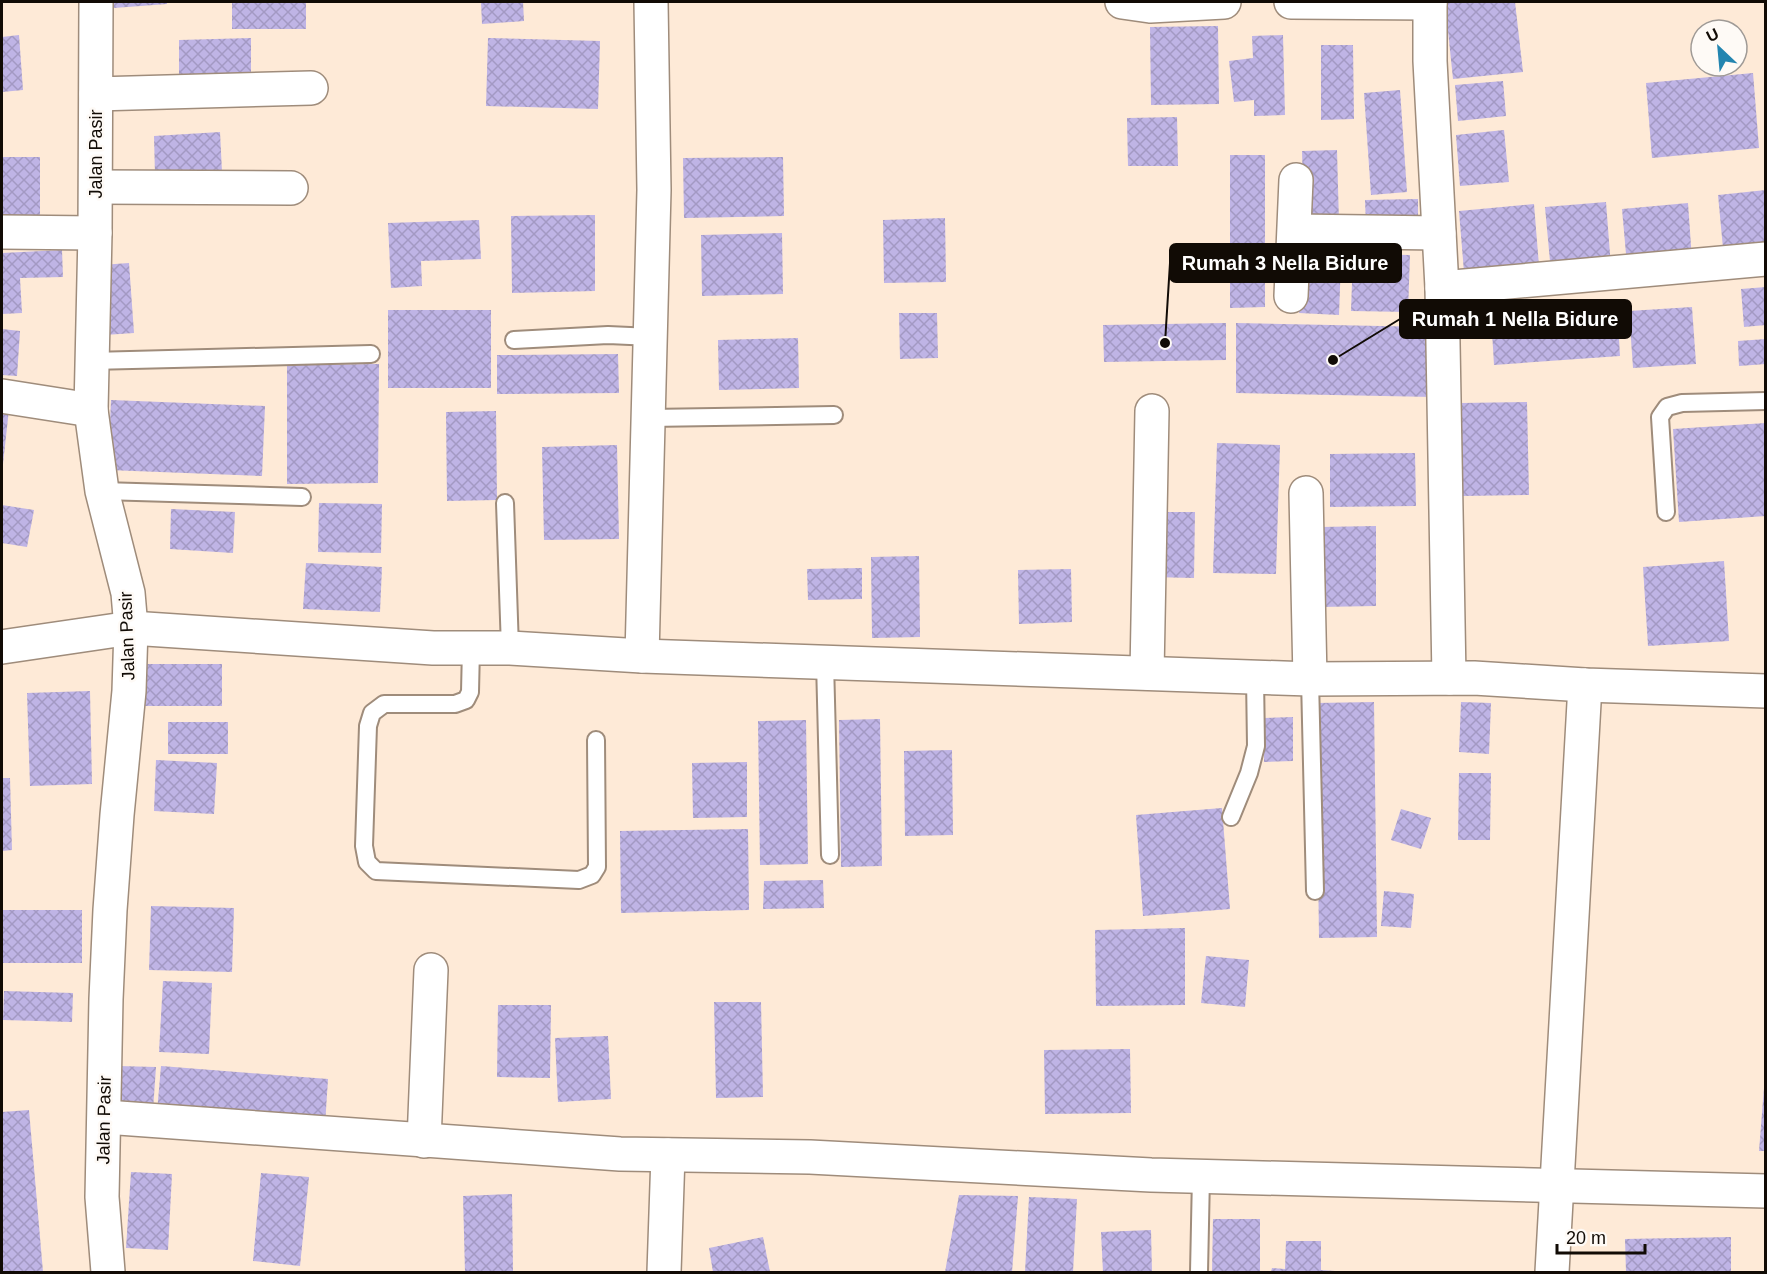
<svg xmlns="http://www.w3.org/2000/svg" width="1767" height="1274" font-family="Helvetica,sans-serif">
<style>
.building{fill:url(#building-cross-hatch)}
.lines{fill:none;stroke-linecap:round;stroke-linejoin:round}
.lane-casing{stroke:#9f8c7b;stroke-width:20}
.street-casing{stroke:#9f8c7b;stroke-width:36}
.lane{stroke:#fff;stroke-width:16}
.street{stroke:#fff;stroke-width:33}
.labels{text-anchor:middle;dominant-baseline:central;stroke-width:5;stroke-linejoin:round;paint-order:stroke}
.street-label{font-size:18px;fill:#110b05;stroke:#fefaf6}
.leader{fill:none;stroke:#110b05;stroke-width:2}
.callout-dot{fill:#110b05;stroke:#fefaf6;stroke-width:2}
.callout{fill:#110b05;stroke:#110b05;stroke-width:2}
.callout-label{font-size:20px;text-anchor:middle;font-weight:bold;fill:#fff}
</style>
<defs>
<pattern id="building-cross-hatch" width="8" height="8" patternUnits="userSpaceOnUse" patternTransform="scale(1.5)"><rect width="8" height="8" fill="#bfb4e5"/><path d="M0 0l8 8M0 8l8-8" fill="none" stroke="#a399c3"/></pattern>
</defs>
<rect width="100%" height="100%" fill="#feead7"/>
<g class="building">
<polygon points="114,2 167,2 167,4 114,8"/>
<rect x="232" y="2" width="74" height="27"/>
<polygon points="481,2 523,2 524,21 482,24"/>
<polygon points="1445,2 1515,2 1523,72 1453,79"/>
<polygon points="1218,26 1219,104 1151,105 1150,27"/>
<polygon points="19,35 23,90 2,92 2,37"/>
<polygon points="1283,35 1285,115 1254,116 1254,100 1234,102 1229,61 1253,58 1252,36"/>
<polygon points="251,38 251,75 179,76 179,40"/>
<polygon points="488,38 600,41 598,109 486,106"/>
<polygon points="1321,45 1353,45 1354,119 1321,120"/>
<polygon points="1753,73 1759,148 1652,158 1646,83"/>
<polygon points="1503,81 1506,116 1458,121 1455,85"/>
<polygon points="1400,90 1407,192 1371,195 1364,93"/>
<polygon points="1177,117 1178,166 1128,166 1127,118"/>
<polygon points="1504,130 1509,182 1460,186 1456,135"/>
<polygon points="220,132 222,172 155,175 154,136"/>
<polygon points="1337,150 1339,223 1304,224 1302,151"/>
<polygon points="1230,155 1265,155 1265,307 1230,308"/>
<rect x="2" y="157" width="38" height="62"/>
<polygon points="783,157 784,216 684,218 683,158"/>
<polygon points="1766,190 1766,244 1723,248 1718,195"/>
<polygon points="1418,199 1418,225 1366,226 1365,200"/>
<polygon points="1606,202 1611,267 1551,272 1545,207"/>
<polygon points="1688,203 1692,260 1627,265 1622,209"/>
<polygon points="1534,204 1539,266 1464,272 1459,211"/>
<polygon points="595,215 595,291 512,293 511,216"/>
<polygon points="945,218 946,282 884,283 883,220"/>
<polygon points="479,220 481,259 421,261 422,286 391,288 388,223"/>
<polygon points="782,233 783,294 702,296 701,235"/>
<polygon points="62,250 63,277 20,278 22,313 2,314 2,253"/>
<polygon points="1353,254 1410,255 1408,312 1351,311"/>
<polygon points="1302,258 1341,260 1339,315 1299,313"/>
<polygon points="129,263 134,333 105,335 101,265"/>
<polygon points="1766,287 1766,325 1744,327 1741,289"/>
<polygon points="1617,305 1620,356 1494,365 1491,314"/>
<polygon points="1692,307 1696,364 1633,368 1629,311"/>
<rect x="388" y="310" width="103" height="78"/>
<polygon points="899,313 937,313 938,358 900,359"/>
<polygon points="1226,323 1226,360 1104,362 1103,325"/>
<polygon points="1236,323 1430,327 1433,397 1236,393"/>
<polygon points="2,329 20,331 17,376 2,375"/>
<polygon points="798,338 799,388 719,390 718,340"/>
<polygon points="1766,339 1766,364 1739,366 1738,341"/>
<polygon points="618,354 619,393 497,394 497,355"/>
<polygon points="379,364 378,483 287,484 287,365"/>
<polygon points="111,400 265,406 262,476 108,470"/>
<polygon points="1527,402 1529,495 1463,496 1461,403"/>
<polygon points="2,408 9,409 3,464 2,464"/>
<polygon points="496,411 497,500 447,501 446,412"/>
<polygon points="1766,423 1766,516 1679,522 1673,429"/>
<polygon points="1217,443 1280,445 1276,574 1213,573"/>
<polygon points="617,445 619,539 544,540 542,447"/>
<polygon points="1415,453 1416,506 1330,507 1330,454"/>
<polygon points="319,503 382,504 381,553 318,552"/>
<polygon points="2,505 34,510 27,547 2,543"/>
<polygon points="171,509 235,512 233,553 170,549"/>
<polygon points="1150,512 1195,512 1194,578 1150,577"/>
<polygon points="1376,526 1376,606 1320,607 1320,527"/>
<polygon points="919,556 920,637 872,638 871,557"/>
<polygon points="1724,561 1729,641 1648,646 1643,567"/>
<polygon points="306,563 382,567 380,612 303,609"/>
<polygon points="862,568 862,599 808,600 807,569"/>
<polygon points="1071,569 1072,622 1019,624 1018,570"/>
<rect x="141" y="664" width="81" height="42"/>
<polygon points="90,691 92,784 30,786 27,693"/>
<polygon points="1374,702 1377,937 1319,938 1316,703"/>
<polygon points="1461,702 1491,703 1489,754 1459,752"/>
<polygon points="1293,717 1293,761 1264,762 1264,718"/>
<polygon points="880,719 882,866 841,867 839,720"/>
<polygon points="806,720 808,864 760,865 758,721"/>
<rect x="168" y="722" width="60" height="32"/>
<polygon points="952,750 953,835 905,836 904,751"/>
<polygon points="156,760 217,763 214,814 154,811"/>
<polygon points="747,762 747,817 693,818 692,763"/>
<polygon points="1459,773 1491,773 1490,840 1458,840"/>
<polygon points="2,778 10,778 12,850 2,851"/>
<polygon points="1222,808 1230,909 1143,916 1136,815"/>
<polygon points="1401,809 1431,818 1421,849 1391,840"/>
<polygon points="748,829 749,910 621,913 620,831"/>
<polygon points="823,880 824,908 763,909 764,881"/>
<polygon points="1384,891 1414,894 1411,928 1381,926"/>
<polygon points="151,906 234,908 232,972 149,970"/>
<rect x="2" y="910" width="80" height="53"/>
<polygon points="1185,928 1185,1005 1096,1006 1095,930"/>
<polygon points="1206,956 1249,960 1245,1007 1201,1003"/>
<polygon points="163,981 212,983 209,1054 159,1052"/>
<polygon points="4,991 73,993 72,1022 3,1020"/>
<polygon points="714,1002 761,1002 763,1097 716,1098"/>
<polygon points="498,1005 551,1005 550,1078 497,1077"/>
<polygon points="608,1036 611,1099 558,1102 555,1038"/>
<polygon points="1130,1049 1131,1113 1045,1114 1044,1050"/>
<polygon points="118,1066 156,1067 153,1110 115,1109"/>
<polygon points="161,1066 328,1079 325,1125 157,1112"/>
<polygon points="1764,1088 1766,1088 1766,1151 1759,1151"/>
<polygon points="29,1110 43,1272 2,1272 2,1112"/>
<polygon points="131,1172 172,1174 168,1250 126,1248"/>
<polygon points="261,1173 309,1177 300,1266 253,1261"/>
<polygon points="512,1194 513,1272 465,1272 463,1196"/>
<polygon points="959,1195 1018,1196 1012,1272 945,1272"/>
<polygon points="1029,1197 1077,1199 1073,1272 1025,1272"/>
<polygon points="1213,1219 1260,1219 1260,1272 1212,1272"/>
<polygon points="1151,1230 1152,1272 1103,1272 1101,1232"/>
<polygon points="763,1237 770,1272 713,1272 709,1248"/>
<polygon points="1731,1237 1731,1272 1626,1272 1625,1239"/>
<polygon points="1286,1241 1321,1241 1321,1270 1335,1271 1335,1272 1271,1272 1272,1268 1285,1269"/>
</g>
<g class="lines">
<defs>
<g id="lane">
<polyline points="514,340 608,335 652,337"/>
<polyline points="91,361 371,354"/>
<polyline points="649,418 834,415"/>
<polyline points="102,491 302,497"/>
<polyline points="505,503 510,648"/>
<polyline points="1666,512 1660,417 1667,407 1682,403 1766,401"/>
<polyline points="471,648 470,692 466,700 455,704 384,704 372,713 368,726 364,846 367,862 376,871 579,880 592,875 597,867 596,740"/>
<polyline points="825,662 830,855"/>
<polyline points="1310,679 1315,891"/>
<polyline points="1231,817 1249,773 1256,746 1255,677"/>
<polyline points="1199,1272 1201,1176"/>
</g>
<g id="street">
<polyline points="96,2 95,233 91,410 102,491 128,593 131,628 129,691 117,815 110,910 106,999 102,1197 108,1272"/>
<polyline points="1122,2 1150,6 1224,2"/>
<polyline points="1291,2 1430,3"/>
<polyline points="1430,2 1430,61 1442,288 1449,678"/>
<polyline points="96,94 311,88"/>
<polyline points="96,187 291,188"/>
<polyline points="1295,231 1439,233"/>
<polyline points="2,232 95,233"/>
<polyline points="1442,288 1766,259"/>
<polyline points="1291,296 1296,180"/>
<polyline points="2,396 91,410"/>
<polyline points="1306,493 1310,679"/>
<polyline points="2,647 131,628 433,648 510,648 642,656 1310,679 1474,678 1585,685 1766,691"/>
<polyline points="642,656 654,190 651,2"/>
<polyline points="1147,673 1152,411"/>
<polyline points="105,1117 620,1154 810,1157 1151,1175 1766,1191"/>
<polyline points="424,1141 431,970"/>
<polyline points="664,1272 668,1155"/>
<polyline points="1552,1272 1585,685"/>
</g>
</defs>
<use href="#lane" class="lane-casing"/>
<use href="#street" class="street-casing"/>
<use href="#lane" class="lane"/>
<use href="#street" class="street"/>
</g>
<g class="labels">
<g class="street-label">
<text transform="translate(96 154) rotate(-90)">Jalan Pasir</text>
<text transform="translate(127 636) rotate(-92)">Jalan Pasir</text>
<text transform="translate(104 1120) rotate(-89)">Jalan Pasir</text>
</g>
</g>
<path class="leader" d="M1165 343L1170 263M1333 360L1400 319"/>
<g class="callout-dot">
<circle cx="1165" cy="343" r="6"/>
<circle cx="1333" cy="360" r="6"/>
</g>
<g class="callout">
<rect x="1170" y="244" width="231" height="38" rx="6"/>
<rect x="1400" y="300" width="231" height="38" rx="6"/>
</g>
<g class="callout-label">
<text x="1285" y="270">Rumah 3 Nella Bidure</text>
<text x="1515" y="326">Rumah 1 Nella Bidure</text>
</g>
<rect width="1767" height="1274" fill="none" stroke="#110b05" stroke-width="6"/>
<g transform="translate(1719 48) rotate(334)"><circle r="28" fill="#fefaf6" stroke="#9f9a96" stroke-width="1.5"/>
<path d="M0-4.5L10 22L0 15L-10 22Z" fill="#2385b0"/>
<text y="-9" font-size="16" font-weight="bold" text-anchor="middle" fill="#110b05">U</text>
</g>
<path d="M1557 1244v9h88v-9" fill="none" stroke="#110b05" stroke-width="3"/>
<text x="1566" y="1244" font-size="18" fill="#110b05" stroke="#fefaf6" stroke-width="4.5" paint-order="stroke">20 m</text>
</svg>
